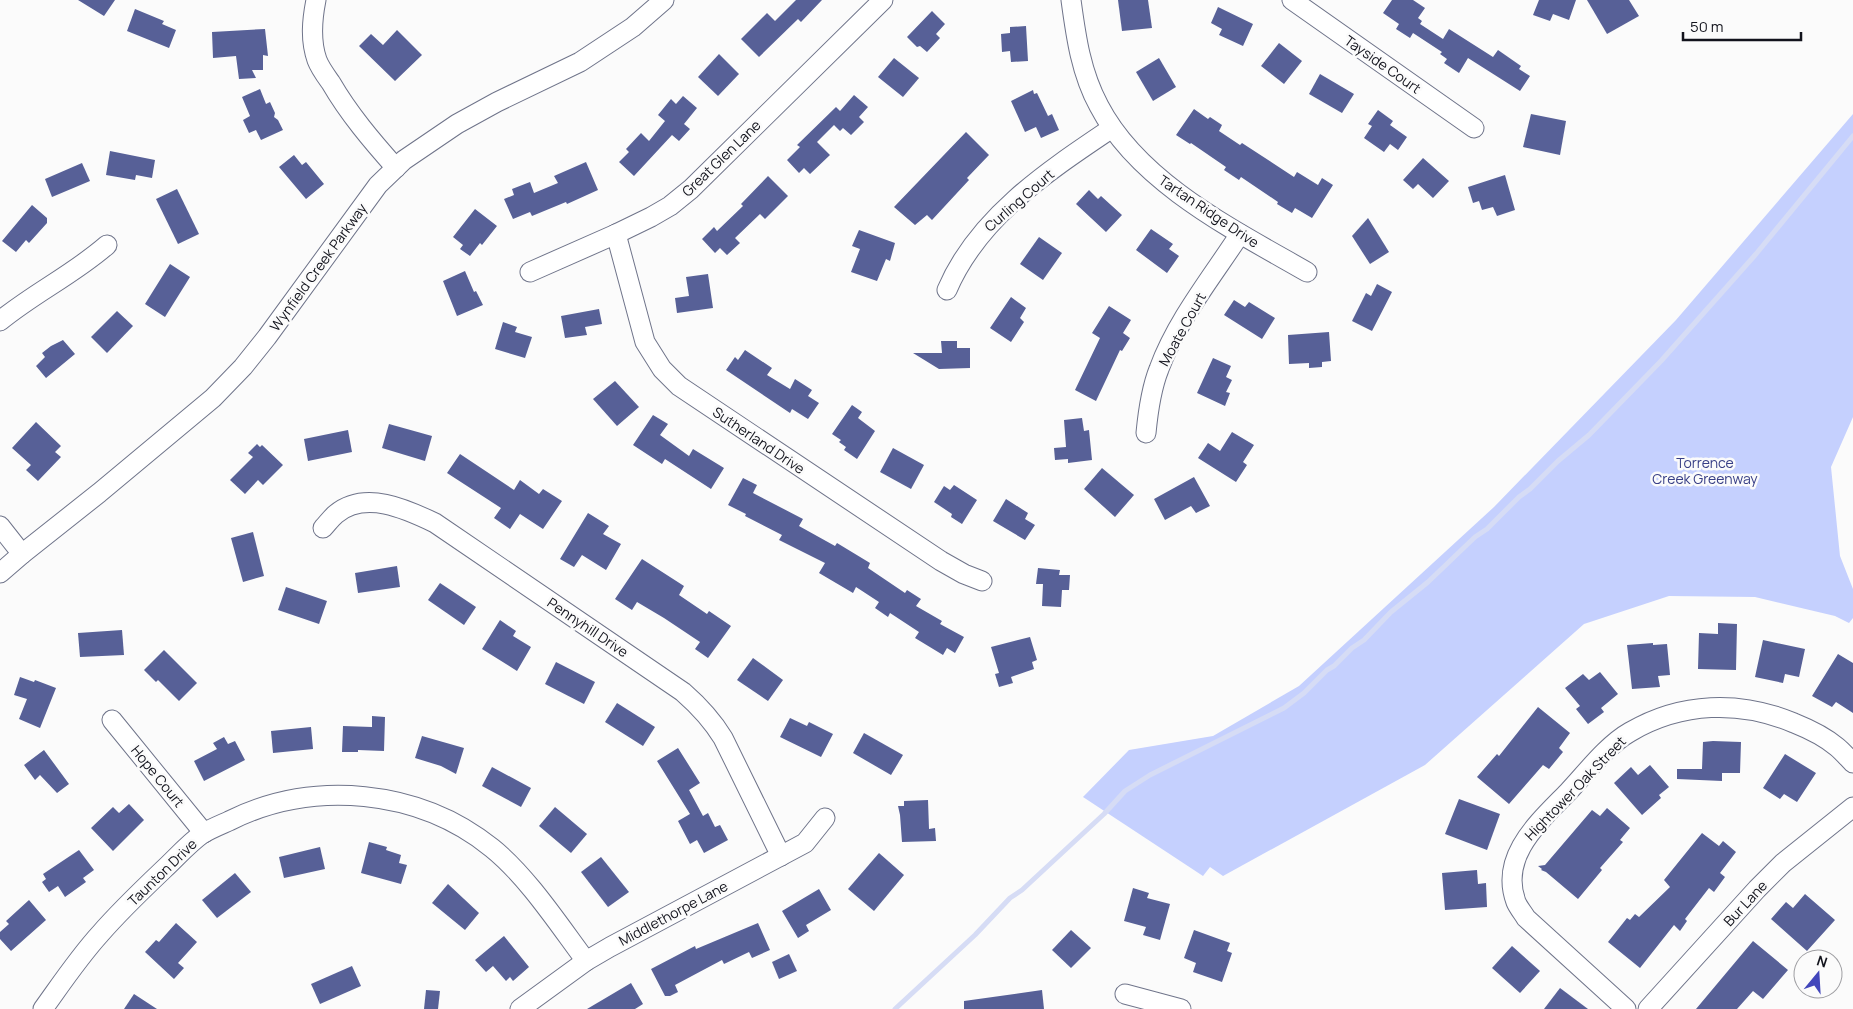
<svg xmlns="http://www.w3.org/2000/svg" width="1853" height="1009" font-family="Manrope,sans-serif">
<style>
.green{fill:#c5d0fe}
.lines{fill:none;stroke-linecap:round;stroke-linejoin:round}
.stream{stroke:#d6dcf5;stroke-width:5}
.building{fill:#576097}
.minor-casing{stroke:#6f748a;stroke-width:21}
.minor{stroke:#fff;stroke-width:19}
.labels{text-anchor:middle;dominant-baseline:central;stroke-width:5;stroke-linejoin:round;paint-order:stroke}
.street-label{font-size:14px;fill:#12131c;stroke:#fbfbfb}
.park-label{font-size:14px;fill:#383f86;stroke:#fbfbfb}
</style>
<rect width="100%" height="100%" fill="#fbfbfb"/>
<polygon class="green" points="1853,114 1853,417 1831,467 1840,556 1853,589 1853,618 1849,623 1835,616 1755,597 1669,596 1584,624 1425,765 1223,876 1210,867 1203,876 1083,797 1129,750 1213,736 1299,686 1494,507 1676,320"/>
<g class="lines">
<polyline class="stream" points="895,1009 975,935 1010,898 1022,890 1104,814 1125,791 1150,775 1284,708 1304,693 1327,670 1334,666 1352,648 1364,640 1391,612 1428,582 1475,537 1487,529 1519,497 1530,489 1558,461 1589,435 1661,361 1756,254 1853,136"/>
</g>
<g class="building">
<polygon points="78,0 115,0 104,16"/>
<polygon points="796,0 822,0 801,22 798,19 759,57 741,39 767,13 775,21"/>
<polygon points="1118,0 1148,0 1152,28 1122,31"/>
<polygon points="1392,0 1413,0 1425,8 1418,18 1422,21 1420,24 1443,39 1449,29 1493,57 1498,50 1521,66 1519,69 1530,76 1520,91 1468,58 1459,73 1444,63 1447,59 1440,54 1442,52 1413,33 1410,38 1396,29 1399,24 1383,13"/>
<polygon points="1539,0 1576,0 1569,20 1553,14 1550,21 1533,15"/>
<polygon points="1587,0 1629,0 1639,16 1607,34"/>
<polygon points="1218,7 1253,24 1243,46 1219,35 1222,29 1211,23"/>
<polygon points="135,9 164,21 162,24 176,30 169,48 127,31"/>
<polygon points="932,11 945,24 936,34 940,38 927,52 920,46 917,47 907,37"/>
<polygon points="1026,26 1028,61 1011,62 1010,51 1002,52 1001,34 1010,33 1010,27"/>
<polygon points="265,29 268,56 263,55 263,70 252,70 256,78 239,79 236,56 213,58 212,32"/>
<polygon points="397,30 422,55 395,81 359,46 371,34 383,45"/>
<polygon points="1279,43 1302,61 1284,84 1261,66"/>
<polygon points="719,54 739,74 718,96 698,77"/>
<polygon points="894,58 919,78 903,97 878,77"/>
<polygon points="1159,58 1176,87 1153,101 1136,72"/>
<polygon points="1320,74 1354,94 1342,113 1309,94"/>
<polygon points="260,89 266,104 270,102 275,113 274,117 278,120 283,130 261,140 256,130 249,133 243,120 250,116 242,97"/>
<polygon points="1033,90 1034,94 1037,93 1048,116 1052,114 1059,130 1041,138 1036,127 1025,132 1011,101"/>
<polygon points="854,95 868,107 859,117 864,122 851,135 843,128 840,131 834,125 817,142 830,155 810,174 804,168 799,173 787,160 800,147 797,145 836,107 840,111"/>
<polygon points="683,96 697,108 684,124 690,129 679,141 672,135 634,176 619,162 629,152 626,149 641,133 649,141 665,121 658,115 671,99 676,104"/>
<polygon points="1194,109 1208,119 1210,117 1222,125 1219,131 1240,145 1242,143 1294,177 1297,172 1318,185 1322,178 1333,185 1312,218 1295,208 1292,213 1277,204 1278,202 1241,177 1239,180 1224,170 1226,167 1191,143 1190,144 1176,135"/>
<polygon points="1378,110 1393,121 1390,125 1407,137 1398,150 1390,144 1384,152 1364,138 1372,126 1368,124"/>
<polygon points="1531,114 1566,121 1560,155 1523,147"/>
<polygon points="966,132 989,155 967,178 969,180 932,220 927,215 915,225 894,207"/>
<polygon points="110,151 155,160 152,178 136,175 135,180 106,175"/>
<polygon points="294,155 302,165 306,162 324,184 306,199 279,167"/>
<polygon points="1423,158 1449,181 1433,198 1418,184 1413,189 1403,180"/>
<polygon points="586,162 598,190 567,204 566,202 532,216 530,212 513,219 504,199 514,195 512,189 530,182 534,193 558,183 554,176"/>
<polygon points="82,163 90,181 52,197 45,179"/>
<polygon points="1505,175 1515,210 1497,216 1493,207 1482,210 1479,201 1473,203 1468,187"/>
<polygon points="768,176 788,196 765,219 760,214 735,238 740,243 727,255 720,248 715,253 702,239 714,227 717,231 743,206 741,204"/>
<polygon points="177,189 199,234 178,244 156,199"/>
<polygon points="1089,190 1098,199 1101,196 1122,215 1106,232 1076,204"/>
<polygon points="32,205 47,218 47,223 29,243 26,240 16,252 2,241"/>
<polygon points="475,209 497,226 482,245 480,243 470,256 460,249 463,245 453,237"/>
<polygon points="1368,218 1389,252 1370,264 1352,236"/>
<polygon points="1151,229 1173,244 1169,249 1179,256 1167,273 1136,250"/>
<polygon points="859,230 895,243 890,261 886,259 877,281 851,272 860,249 852,246"/>
<polygon points="1039,237 1062,253 1043,280 1020,264"/>
<polygon points="170,264 190,277 165,317 145,304"/>
<polygon points="465,271 474,292 476,291 483,305 457,316 443,281"/>
<polygon points="708,274 713,308 677,313 675,298 689,296 686,277"/>
<polygon points="1377,284 1392,292 1372,331 1352,321 1366,293 1371,296"/>
<polygon points="1011,297 1026,308 1020,318 1024,322 1011,342 990,328"/>
<polygon points="1234,300 1245,307 1249,302 1275,318 1262,339 1224,315"/>
<polygon points="1109,306 1131,320 1123,333 1130,338 1122,351 1120,350 1096,401 1075,390 1100,338 1092,333"/>
<polygon points="599,309 602,324 585,327 587,335 565,338 561,316"/>
<polygon points="117,311 133,326 107,353 91,337"/>
<polygon points="503,322 517,327 515,332 532,337 525,358 495,349"/>
<polygon points="1329,332 1331,361 1322,362 1322,367 1309,368 1309,363 1289,364 1288,335"/>
<polygon points="63,340 75,354 46,378 36,366 45,357 42,353 51,346"/>
<polygon points="941,341 957,341 957,348 970,348 970,368 939,369 913,353 942,353"/>
<polygon points="745,350 772,368 767,375 790,389 795,379 812,390 808,396 819,403 808,419 792,409 790,413 726,370 735,357 738,360"/>
<polygon points="1213,358 1231,366 1226,377 1232,380 1226,392 1230,393 1225,406 1197,393"/>
<polygon points="615,381 639,407 617,426 593,399"/>
<polygon points="852,405 862,412 858,418 875,431 857,459 844,450 846,447 839,442 841,440 832,434"/>
<polygon points="653,415 668,424 660,435 689,456 693,449 724,468 711,489 665,459 662,464 633,445"/>
<polygon points="1082,418 1084,431 1089,430 1092,460 1068,463 1068,459 1055,460 1054,448 1066,447 1064,420"/>
<polygon points="36,422 61,446 55,452 61,457 38,481 26,470 31,465 12,448"/>
<polygon points="389,424 432,436 425,461 382,448"/>
<polygon points="348,430 352,452 308,461 304,439"/>
<polygon points="1232,432 1254,445 1243,462 1247,465 1236,482 1198,458 1208,443 1220,451"/>
<polygon points="257,444 260,447 262,445 283,465 263,485 258,480 245,494 230,480 253,457 248,453"/>
<polygon points="893,448 924,465 911,489 880,472"/>
<polygon points="460,454 514,490 520,480 539,494 543,489 562,501 543,529 520,514 510,529 494,518 501,508 447,473"/>
<polygon points="1102,468 1134,495 1115,517 1084,489"/>
<polygon points="1194,477 1210,506 1196,513 1191,506 1165,520 1154,499"/>
<polygon points="743,478 757,485 753,493 803,519 799,526 835,546 837,543 870,563 868,568 905,593 907,590 921,599 916,606 942,621 940,624 964,637 955,653 947,648 943,655 915,638 919,632 890,613 888,617 875,608 879,602 856,587 853,593 819,573 825,563 779,540 782,535 745,516 746,514 728,505"/>
<polygon points="954,485 977,500 962,524 951,517 952,514 934,502 944,486 950,490"/>
<polygon points="1006,499 1028,513 1025,519 1035,525 1025,540 993,521"/>
<polygon points="588,513 609,526 603,534 621,544 606,570 582,555 574,567 560,559"/>
<polygon points="253,532 264,576 243,582 231,538"/>
<polygon points="642,559 684,586 679,595 707,614 709,611 731,626 708,658 695,649 700,642 664,618 637,602 632,610 615,599"/>
<polygon points="397,566 400,587 358,593 355,573"/>
<polygon points="1038,568 1060,570 1059,575 1070,575 1069,590 1062,590 1061,607 1042,606 1043,584 1036,584"/>
<polygon points="440,583 476,607 464,625 428,600"/>
<polygon points="286,587 327,601 319,624 278,610"/>
<polygon points="500,620 516,631 513,636 531,647 517,671 482,649"/>
<polygon points="1718,623 1737,624 1736,670 1698,669 1699,633 1718,634"/>
<polygon points="122,630 124,655 80,657 78,633"/>
<polygon points="1030,637 1037,660 1032,662 1034,669 1011,677 1013,683 999,687 995,674 999,673 991,647"/>
<polygon points="1763,640 1805,649 1799,677 1785,674 1783,683 1755,677"/>
<polygon points="1653,643 1653,645 1667,644 1670,675 1658,676 1660,687 1632,689 1627,645"/>
<polygon points="164,650 197,683 179,701 158,680 156,682 144,670"/>
<polygon points="1838,654 1853,663 1853,713 1836,702 1832,707 1812,696"/>
<polygon points="753,658 783,680 768,701 737,680"/>
<polygon points="556,662 595,682 584,704 545,684"/>
<polygon points="1600,672 1618,694 1601,708 1604,712 1588,724 1576,709 1580,706 1565,688 1583,674 1589,680"/>
<polygon points="20,677 34,682 35,680 56,688 40,728 19,719 27,699 14,695"/>
<polygon points="617,703 655,727 643,746 605,722"/>
<polygon points="1538,707 1570,733 1559,748 1563,752 1549,769 1543,765 1509,804 1477,777 1497,754 1499,756"/>
<polygon points="372,716 385,717 384,751 358,750 358,752 342,752 343,726 372,727"/>
<polygon points="790,718 807,726 809,722 833,734 821,757 780,737"/>
<polygon points="311,727 313,749 273,753 271,731"/>
<polygon points="864,733 903,755 891,775 853,753"/>
<polygon points="422,736 464,748 456,774 441,766 415,758"/>
<polygon points="224,737 228,744 235,741 245,760 204,781 194,761 217,749 213,743"/>
<polygon points="1713,741 1741,742 1740,773 1722,773 1722,781 1677,779 1677,769 1702,769 1703,742"/>
<polygon points="678,748 700,783 689,790 703,816 708,813 715,827 720,825 728,840 704,853 697,840 690,844 678,821 690,814 657,761"/>
<polygon points="44,750 69,784 57,793 40,775 35,780 24,765"/>
<polygon points="1785,754 1816,773 1797,802 1784,794 1780,799 1763,788"/>
<polygon points="1650,765 1669,787 1659,795 1661,798 1642,815 1614,783 1631,767 1638,775"/>
<polygon points="492,767 531,788 521,807 482,786"/>
<polygon points="1459,799 1500,814 1487,850 1445,834"/>
<polygon points="928,800 929,829 935,828 936,841 902,842 900,815 898,806 904,806 904,801"/>
<polygon points="129,804 144,820 113,851 91,828 113,807 119,813"/>
<polygon points="555,807 587,834 571,853 539,826"/>
<polygon points="1607,808 1630,828 1620,840 1623,842 1600,868 1602,870 1578,899 1546,872 1541,870 1542,869 1538,866 1545,865 1592,810 1600,816"/>
<polygon points="1702,833 1719,846 1723,841 1736,852 1720,873 1725,877 1714,892 1709,888 1685,919 1687,921 1680,931 1674,925 1640,968 1608,942 1627,918 1630,920 1635,914 1639,917 1670,887 1664,880"/>
<polygon points="369,842 387,847 386,850 401,855 399,863 407,865 401,884 361,873"/>
<polygon points="320,847 325,869 284,878 279,857"/>
<polygon points="79,850 94,870 83,878 86,882 65,897 58,886 49,892 42,882 46,879 43,874"/>
<polygon points="879,853 904,875 874,911 848,889"/>
<polygon points="601,857 629,892 608,907 581,872"/>
<polygon points="1477,870 1478,884 1486,883 1487,907 1445,910 1442,873"/>
<polygon points="235,873 251,892 217,918 202,900"/>
<polygon points="448,884 479,913 465,930 432,903"/>
<polygon points="1133,888 1149,893 1147,898 1170,904 1160,940 1143,935 1146,927 1124,921"/>
<polygon points="819,889 831,910 806,925 809,931 798,938 782,911"/>
<polygon points="1805,894 1835,920 1807,951 1771,919 1786,902 1793,908"/>
<polygon points="29,900 46,920 11,951 0,939 0,932 9,924 6,921"/>
<polygon points="176,923 197,942 178,963 184,968 174,979 145,952 156,940 159,942"/>
<polygon points="758,923 770,950 752,958 749,952 724,964 722,960 675,985 678,992 670,996 665,996 651,969 695,946 696,949"/>
<polygon points="1071,930 1091,948 1071,968 1052,950"/>
<polygon points="1194,930 1230,943 1227,951 1232,953 1222,982 1193,972 1196,963 1184,958"/>
<polygon points="504,936 529,967 513,981 510,977 506,981 493,966 486,972 475,960"/>
<polygon points="1753,941 1788,970 1763,999 1753,991 1737,1009 1696,1009"/>
<polygon points="1512,946 1540,971 1520,993 1492,968"/>
<polygon points="789,954 797,971 779,979 772,962"/>
<polygon points="352,966 361,986 320,1004 311,984"/>
<polygon points="631,983 643,1004 635,1009 587,1009"/>
<polygon points="1560,988 1588,1009 1544,1009"/>
<polygon points="426,990 440,991 438,1009 424,1009"/>
<polygon points="1042,990 1044,1009 964,1009 964,1001"/>
<polygon points="134,994 157,1009 124,1009"/>
</g>
<g class="lines">
<defs>
<g id="minor">
<path d="M316,0C312,20 310,40 317,60C320,68 326,76 331,83C349,114 372,141 396,168"/>
<path d="M1071,0C1076,37 1081,73 1099,106C1139,183 1234,230 1307,272"/>
<polyline points="1292,0 1474,128"/>
<polyline points="616,234 645,342 662,369 679,386 941,561 964,574 982,581"/>
<polyline points="530,272 616,234 651,217 670,206 691,189 883,0"/>
<path d="M947,290C978,217 1048,171 1112,128"/>
<path d="M0,321C34,293 74,274 107,245"/>
<path d="M1146,433C1148,412 1151,389 1159,369C1177,320 1212,277 1240,234"/>
<polyline points="0,526 22,554"/>
<path d="M323,528C327,524 331,518 336,514C365,490 406,509 435,523L683,692C699,706 712,720 723,738L781,856"/>
<polyline points="0,573 22,554 99,493 213,398 243,367 267,337 378,185 404,160 457,124 497,102 580,62 633,27 664,0"/>
<polyline points="112,720 204,833"/>
<polyline points="1125,994 1181,1009"/>
<path d="M43,1009C61,984 79,957 100,934C119,912 142,890 163,870C176,858 188,844 202,834C210,829 220,825 229,821C313,779 419,789 492,848C527,876 559,925 586,961"/>
<polyline points="520,1009 586,961 610,947 805,843 825,818"/>
<path d="M1626,1009L1526,918C1523,913 1518,907 1516,902C1499,856 1539,822 1568,792C1586,773 1607,745 1630,732C1681,702 1740,700 1794,723C1809,729 1824,736 1837,747C1843,752 1848,758 1853,763"/>
<polyline points="1648,1009 1757,889 1783,863 1853,807"/>
</g>
</defs>
<use href="#minor" class="minor-casing"/>
<use href="#minor" class="minor"/>
</g>
<g class="labels">
<g class="street-label">
<text transform="translate(1383 64) rotate(35)">Tayside Court</text>
<text transform="translate(721 158) rotate(-44)">Great Glen Lane</text>
<text transform="translate(1019 200) rotate(-41)">Curling Court</text>
<text transform="translate(1209 211) rotate(34)">Tartan Ridge Drive</text>
<text transform="translate(318 267) rotate(-54)">Wynfield Creek Parkway</text>
<text transform="translate(1182 329) rotate(-61)">Moate Court</text>
<text transform="translate(759 440) rotate(34)">Sutherland Drive</text>
<text transform="translate(588 627) rotate(34)">Pennyhill Drive</text>
<text transform="translate(158 776) rotate(51)">Hope Court</text>
<text transform="translate(1575 788) rotate(-46)">Hightower Oak Street</text>
<text transform="translate(162 872) rotate(-44)">Taunton Drive</text>
<text transform="translate(1745 903) rotate(-47)">Bur Lane</text>
<text transform="translate(673 913) rotate(-28)">Middlethorpe Lane</text>
</g>
<g class="park-label">
<text x="1705" y="462">Torrence<tspan x="1705" dy="16">Creek Greenway</tspan></text>
</g>
</g>
<g transform="translate(1818 974) rotate(18)"><circle r="24" fill="#fbfbfb" stroke="#9e9ea2"/>
<path d="M0-4L9 19L0 12L-9 19Z" fill="#4246bb"/>
<text y="-8" font-size="14" font-weight="bold" text-anchor="middle" fill="#12131c">N</text>
</g>
<path d="M1683 32v8h118v-8" fill="none" stroke="#12131c" stroke-width="2.5"/>
<text x="1690" y="32" font-size="15" fill="#12131c" stroke="#fbfbfb" stroke-width="4" paint-order="stroke">50 m</text>
</svg>
